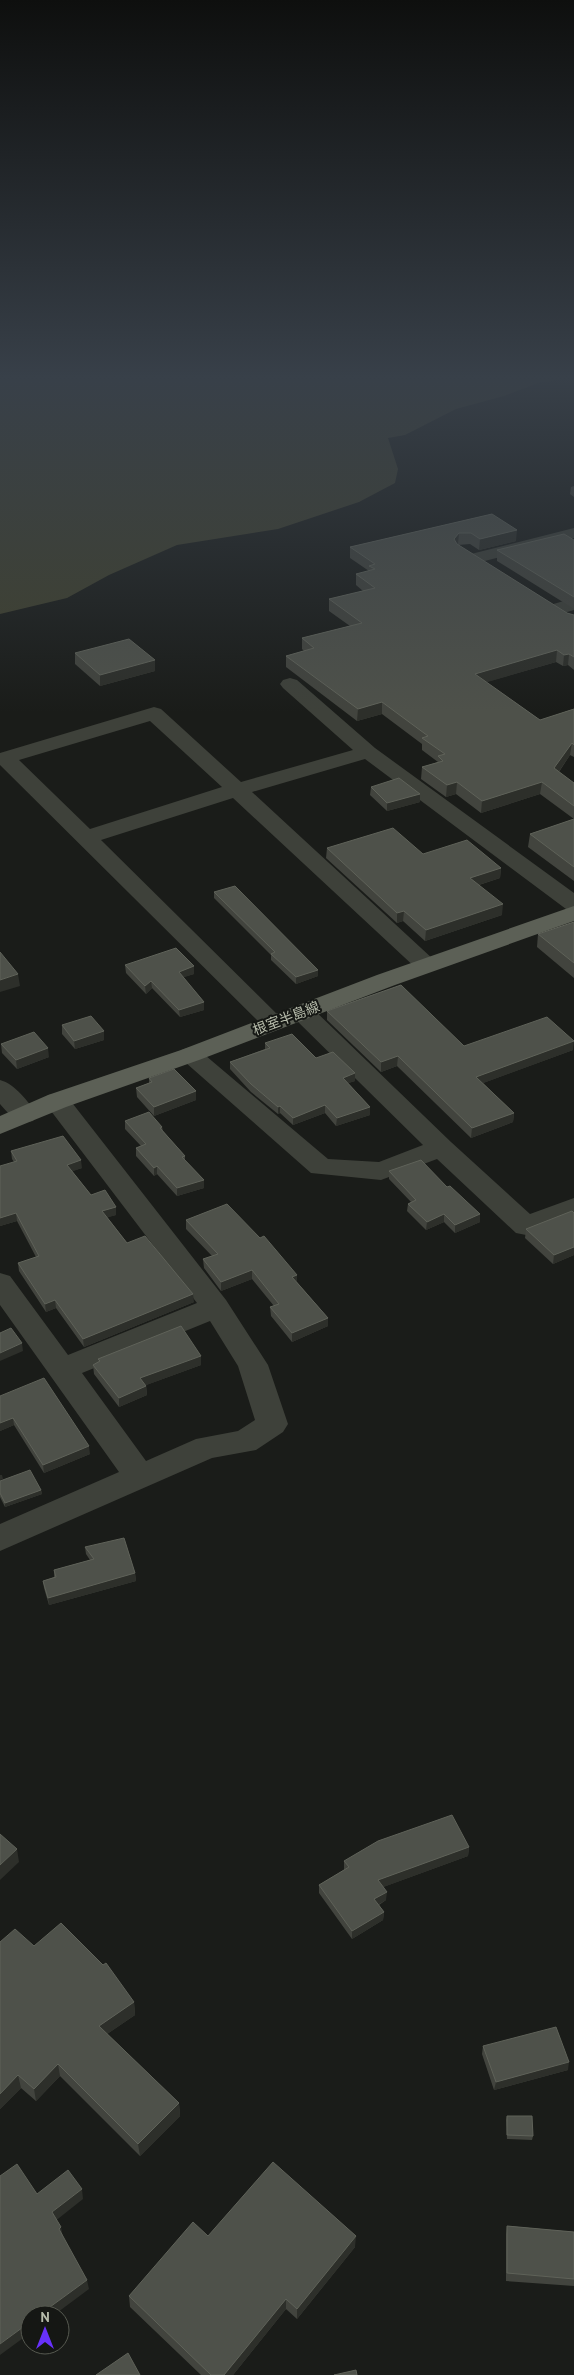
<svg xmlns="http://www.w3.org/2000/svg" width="574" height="2375" font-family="'PT Sans','Noto Sans JP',sans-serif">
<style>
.water{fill:#40412e}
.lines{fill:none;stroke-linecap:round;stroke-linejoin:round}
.minor{fill:#3e413a;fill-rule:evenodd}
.major{fill:#5c6056;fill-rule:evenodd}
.wall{fill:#42443e}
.shaded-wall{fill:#2d2f2a}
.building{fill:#4e514a;stroke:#5f6259}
.labels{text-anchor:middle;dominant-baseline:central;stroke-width:4;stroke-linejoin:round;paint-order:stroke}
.street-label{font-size:14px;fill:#b7bcab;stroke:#151714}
</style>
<rect width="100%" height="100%" fill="#1a1c19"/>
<polygon class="water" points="0,380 556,380 538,383 504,396 456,409 405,435 388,438 398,469 395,483 359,502 278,529 177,545 109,575 67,598 0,614"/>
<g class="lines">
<g class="minor">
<polygon points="574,528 574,538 477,563 471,562 468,558 471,554"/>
<polygon points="574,598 574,610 557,615 550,613 548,609 550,605"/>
<path d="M290,678L297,680L375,748L574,893V911L566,909L365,759L252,792L434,960L438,965L434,970L426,972L418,970L233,798L101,840L286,1023L283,1028L274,1030L265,1028L0,765V753L154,707L161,709L241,782L353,750L283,688L280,684L283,680ZM150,721L222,787L90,829L19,760Z"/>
<polygon points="302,1005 311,1007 451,1142 530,1214 574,1198 574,1217 526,1235 516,1233 437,1159 381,1180 311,1173 177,1055 181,1050 190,1047 199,1050 328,1159 379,1162 423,1145 293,1017 290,1012 293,1007"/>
<path d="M0,1080C15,1084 29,1102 37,1115L33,1121C16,1125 11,1116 0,1104Z"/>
<path d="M57,1093L66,1095L226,1300L268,1365L288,1424L283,1432L256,1450L212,1458L0,1551V1524L119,1472L0,1305V1273L10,1276L68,1355L197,1303L48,1107L44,1101L48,1095ZM210,1321L238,1366L255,1420L238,1431L196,1439L146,1461L82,1373Z"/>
</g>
<polygon class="major" points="574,906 574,921 395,985 199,1060 66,1107 0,1134 0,1116 48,1095 181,1050 377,975"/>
</g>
<g class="wall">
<polygon points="574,486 574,497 570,494 571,487"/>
<polygon points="492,514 516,541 479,550 470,544 458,545 567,613 574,615 574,670 568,665 563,666 556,662 486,682 540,720 574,709 574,757 570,755 559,772 574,783 574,819 540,794 481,813 456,794 446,797 421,779 422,767 438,762 422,750 422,744 382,714 357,721 286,667 286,656 304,651 302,649 302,638 350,626 329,611 329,599 363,591 356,585 356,574 369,571 350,558 350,547"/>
<polygon points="574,540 574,609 497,561 497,550"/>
<polygon points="75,653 155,671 100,686 75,664"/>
<polygon points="371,787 420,794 420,802 387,811 370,795"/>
<polygon points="574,819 574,881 528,847 530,834"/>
<polygon points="327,848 423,854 501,868 500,878 479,885 502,915 425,941 403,921 397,923 326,858"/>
<polygon points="214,892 318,970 318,976 296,984 271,960 271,955 214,898"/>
<polygon points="574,922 574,978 537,947 538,934"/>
<polygon points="125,965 194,966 194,974 183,977 204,1002 204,1010 180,1017 152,988 146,994 126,973"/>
<polygon points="327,1011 464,1046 573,1050 483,1083 514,1113 513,1122 471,1138 397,1066 381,1072 327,1020"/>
<polygon points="62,1025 104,1031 104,1040 75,1049 62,1034"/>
<polygon points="265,1043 316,1058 355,1081 348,1083 370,1107 370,1115 336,1126 325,1113 293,1125 280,1113 278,1114 251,1092 230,1069 230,1062 265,1049"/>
<polygon points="1,1044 49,1057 17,1069 2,1053"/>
<polygon points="149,1078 196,1091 196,1100 154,1116 137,1097 136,1088 149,1083"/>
<polygon points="125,1121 162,1127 163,1131 185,1156 185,1160 204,1180 204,1188 177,1196 157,1174 154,1176 136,1156 136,1148 141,1146 125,1129"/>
<polygon points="11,1151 82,1168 72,1171 91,1195 116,1207 116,1215 107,1217 127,1243 194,1302 84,1347 56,1308 46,1312 19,1271 18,1263 36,1257 17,1221 0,1226 14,1162 12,1159"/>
<polygon points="389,1171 447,1187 480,1214 480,1222 455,1233 444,1222 426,1230 407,1211 408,1204 411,1202 389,1179"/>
<polygon points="574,1213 574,1255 553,1264 525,1238 526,1229"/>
<polygon points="186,1220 297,1275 297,1282 328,1318 328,1326 292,1342 271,1316 270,1307 274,1306 252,1279 221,1291 204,1268 203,1259 212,1256 186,1229"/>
<polygon points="98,1359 201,1365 146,1385 147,1395 119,1407 94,1374 93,1365 99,1362"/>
<polygon points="0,1396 90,1454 44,1473 14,1425 0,1431"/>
<polygon points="0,1481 41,1490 42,1494 5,1507 0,1497"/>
<polygon points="85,1547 135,1573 136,1581 49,1605 44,1588 43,1581 54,1577 54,1570 90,1560 86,1554"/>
<polygon points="469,1847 468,1856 383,1887 386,1900 379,1905 384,1912 383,1920 352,1939 319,1893 319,1885 344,1870 344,1861"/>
<polygon points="0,1942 34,1946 134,2002 135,2015 107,2034 179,2103 180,2116 140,2156 60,2076 36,2101 21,2088 0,2109"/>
<polygon points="483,2046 568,2070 494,2090 482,2054"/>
<polygon points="507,2116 533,2136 532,2140 507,2139 506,2120"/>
<polygon points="507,2226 574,2232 574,2286 506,2281 506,2234"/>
<polygon points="208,2236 355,2247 297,2319 286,2309 233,2375 201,2375 130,2307 129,2296"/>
</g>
<g class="shaded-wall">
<polygon points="517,530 516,541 479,550 480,539"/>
<polygon points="459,533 458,544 453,550 454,539"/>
<polygon points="557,650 556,662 474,686 475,674"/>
<polygon points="569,654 568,665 563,666 564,655"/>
<polygon points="155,660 155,671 100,686 100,675"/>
<polygon points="382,702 382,714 357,721 358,709"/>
<polygon points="572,743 570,755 553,780 554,768"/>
<polygon points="457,782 456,794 446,797 447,785"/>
<polygon points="542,782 540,794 481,813 482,801"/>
<polygon points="420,794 420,802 387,811 387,803"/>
<polygon points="501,868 500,878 469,888 470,878"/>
<polygon points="503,904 502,915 425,941 426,930"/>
<polygon points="404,911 403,921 397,923 397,913"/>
<polygon points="194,966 194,974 179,979 179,972"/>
<polygon points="318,970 318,976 296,984 296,977"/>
<polygon points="18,974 20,986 0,992 0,980"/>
<polygon points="151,981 152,988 146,994 145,986"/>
<polygon points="204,1002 204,1010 180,1017 179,1010"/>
<polygon points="104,1031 104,1040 75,1049 74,1041"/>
<polygon points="574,1041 573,1050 475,1086 476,1077"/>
<polygon points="48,1048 49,1057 17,1069 16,1060"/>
<polygon points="398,1056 397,1066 381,1072 381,1062"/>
<polygon points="355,1073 355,1081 343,1085 343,1078"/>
<polygon points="196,1091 196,1100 154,1116 154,1107"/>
<polygon points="325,1105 325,1113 293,1125 293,1118"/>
<polygon points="280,1106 280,1113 278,1114 278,1107"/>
<polygon points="370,1107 370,1115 336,1126 337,1118"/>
<polygon points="514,1113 513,1122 471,1138 472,1128"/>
<polygon points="81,1160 82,1168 68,1173 67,1165"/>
<polygon points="157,1166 157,1174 154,1176 154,1168"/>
<polygon points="204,1180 204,1188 177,1196 177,1188"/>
<polygon points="116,1207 116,1215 103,1219 102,1211"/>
<polygon points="16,1213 17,1221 0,1226 0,1218"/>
<polygon points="444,1214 444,1222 426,1230 427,1222"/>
<polygon points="480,1214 480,1222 455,1233 455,1225"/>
<polygon points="574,1247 574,1255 553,1264 554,1255"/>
<polygon points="252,1270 252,1279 221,1291 221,1282"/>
<polygon points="297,1275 297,1284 292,1277"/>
<polygon points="193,1294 194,1302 84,1347 83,1339"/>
<polygon points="55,1300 56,1308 46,1312 45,1304"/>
<polygon points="328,1318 328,1326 292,1342 292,1333"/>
<polygon points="22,1343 23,1351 0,1361 0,1353"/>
<polygon points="201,1356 201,1365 141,1387 140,1378"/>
<polygon points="146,1386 147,1395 119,1407 119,1398"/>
<polygon points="13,1418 14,1425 0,1431 0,1423"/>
<polygon points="89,1446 90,1454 44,1473 43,1465"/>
<polygon points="0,1475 2,1475 3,1479 0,1480"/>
<polygon points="41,1490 42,1494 5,1507 5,1503"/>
<polygon points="135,1573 136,1581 49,1605 48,1598"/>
<polygon points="469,1847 468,1856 378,1889 378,1880"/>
<polygon points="17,1849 19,1862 0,1880 0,1865"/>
<polygon points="387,1892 386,1900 374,1907 374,1899"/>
<polygon points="384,1912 383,1920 352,1939 352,1931"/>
<polygon points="134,2002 135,2015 100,2039 99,2026"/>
<polygon points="569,2062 568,2070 494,2090 496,2082"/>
<polygon points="58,2064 60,2076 36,2101 34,2089"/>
<polygon points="18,2075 21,2088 0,2109 0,2094"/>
<polygon points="179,2103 180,2116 140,2156 138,2144"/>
<polygon points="82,2189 83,2199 54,2222 52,2212"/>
<polygon points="61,2227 63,2237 59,2229"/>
<polygon points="356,2236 355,2247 297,2319 297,2309"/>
<polygon points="87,2280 89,2289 54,2315 39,2315"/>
<polygon points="286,2299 286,2309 233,2375 224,2375"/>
<polygon points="30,2322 30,2333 0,2355 0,2344"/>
</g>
<g class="building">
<polygon points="492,514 517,530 480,539 471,533 459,533 454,539 457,544 567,613 574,615 574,657 569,654 564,655 557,650 475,674 540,720 574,709 574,745 572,743 554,768 574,783 574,806 542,782 482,801 457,782 447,785 422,767 443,761 438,756 445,754 422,738 428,736 382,702 358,709 286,656 314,648 302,638 362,623 329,599 375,588 356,574 375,569 369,566 375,564 350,547"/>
<polygon points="564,534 574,540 574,597 497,550"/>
<polygon points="129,639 155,660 100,675 75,653"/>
<polygon points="399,778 420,794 387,803 371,787"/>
<polygon points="574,819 574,867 530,834"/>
<polygon points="393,828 423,854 467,840 501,868 470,878 503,904 426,930 404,911 397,913 327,848"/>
<polygon points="235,886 318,970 296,977 271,954 275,952 214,892"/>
<polygon points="574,922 574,963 538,934"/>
<polygon points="176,948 194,966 179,972 204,1002 179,1010 151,981 145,986 125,965"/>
<polygon points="0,952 18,974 0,980"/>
<polygon points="401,985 464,1046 547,1017 574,1041 476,1077 514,1113 472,1128 398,1056 381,1062 327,1011"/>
<polygon points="91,1016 104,1031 74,1041 62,1025"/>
<polygon points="34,1032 48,1048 16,1060 1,1044"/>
<polygon points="292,1034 316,1058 333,1052 355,1073 343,1078 370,1107 337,1118 325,1105 293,1118 280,1106 278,1107 251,1084 230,1062 270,1048 265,1043"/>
<polygon points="174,1069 196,1091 154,1107 136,1088 152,1082 149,1078"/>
<polygon points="149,1112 162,1127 160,1128 185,1156 182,1157 204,1180 177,1188 157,1166 154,1168 136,1148 146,1144 125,1121"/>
<polygon points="63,1136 81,1160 67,1165 91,1195 105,1190 116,1207 102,1211 127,1243 145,1236 193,1294 83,1339 55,1300 45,1304 18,1263 39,1256 16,1213 0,1218 0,1166 17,1161 11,1151"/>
<polygon points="421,1160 447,1187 450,1186 480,1214 455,1225 444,1214 427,1222 408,1204 416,1200 389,1171"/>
<polygon points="227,1204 260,1238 264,1236 297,1275 292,1277 328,1318 292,1333 270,1307 279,1304 252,1270 221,1282 203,1259 218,1254 186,1220"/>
<polygon points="572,1211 574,1213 574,1247 554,1255 526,1229"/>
<polygon points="181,1326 201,1356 140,1378 146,1386 119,1398 93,1365 100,1361 98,1359"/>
<polygon points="11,1328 22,1343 0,1353 0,1333"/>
<polygon points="44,1378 89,1446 43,1465 13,1418 0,1423 0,1396"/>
<polygon points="30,1470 41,1490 5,1503 0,1493 0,1481"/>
<polygon points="124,1538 135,1573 48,1598 43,1581 56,1577 54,1570 94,1559 85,1547"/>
<polygon points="452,1815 469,1847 378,1880 387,1892 374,1899 384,1912 352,1931 319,1885 349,1867 344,1861 378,1841"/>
<polygon points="0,1834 17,1849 0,1865"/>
<polygon points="61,1923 103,1965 106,1963 134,2002 99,2026 179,2103 138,2144 58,2064 34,2089 18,2075 0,2094 0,1942 15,1929 34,1946"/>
<polygon points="556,2027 569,2062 496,2082 483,2046"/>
<polygon points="507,2116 532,2116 533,2136 507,2135"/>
<polygon points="273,2162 356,2236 297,2309 286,2299 224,2375 211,2375 129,2296 193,2222 208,2236"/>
<polygon points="17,2164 37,2194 68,2170 82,2189 52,2212 61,2227 59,2229 87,2280 39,2315 30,2315 30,2322 0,2344 0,2176"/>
<polygon points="507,2226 574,2232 574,2279 507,2273"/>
<polygon points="128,2353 140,2375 96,2375"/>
<polygon points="356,2370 357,2375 334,2375"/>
</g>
<linearGradient id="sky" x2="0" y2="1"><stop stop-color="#0e0f0e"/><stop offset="0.53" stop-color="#384049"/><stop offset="1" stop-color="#384049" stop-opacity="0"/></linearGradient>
<rect width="574" height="712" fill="url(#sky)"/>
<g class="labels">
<g class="street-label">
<text transform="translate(286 1018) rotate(-21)">根室半島線</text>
</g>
</g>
<g transform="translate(45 2330)"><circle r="24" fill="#151714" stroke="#565950"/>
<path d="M0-4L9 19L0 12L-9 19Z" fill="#6831fc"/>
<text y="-8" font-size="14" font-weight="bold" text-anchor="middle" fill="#b7bcab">N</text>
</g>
</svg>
